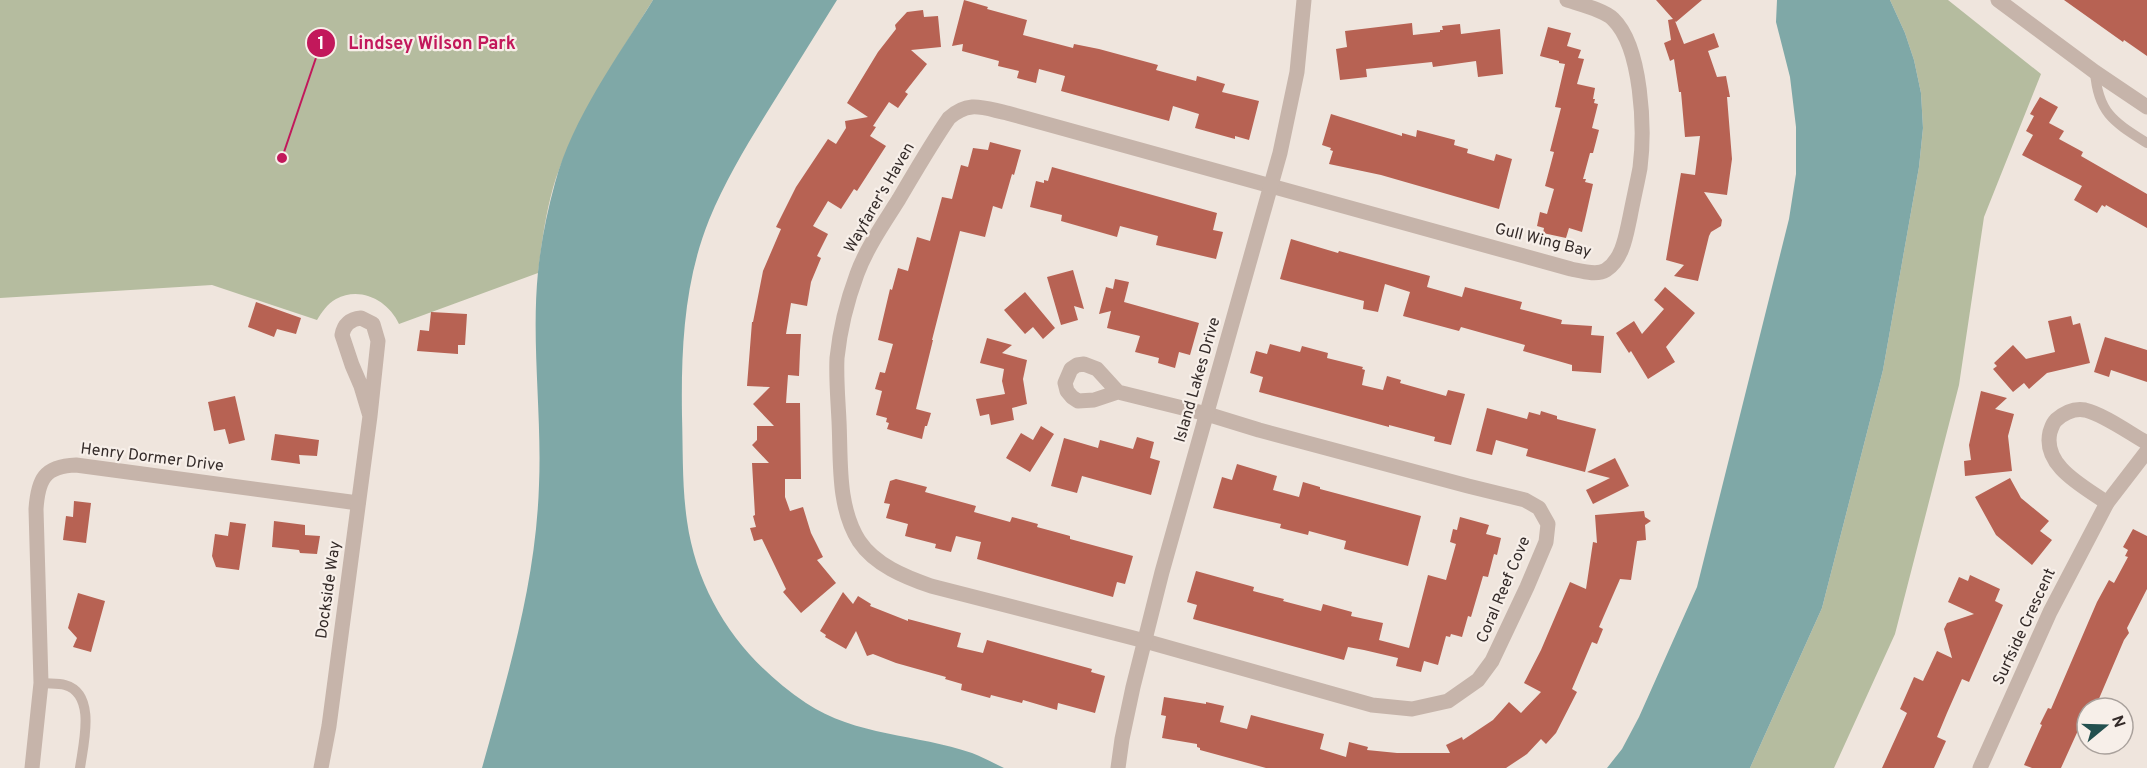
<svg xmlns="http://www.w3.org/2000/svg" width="2147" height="768" font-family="Overpass,sans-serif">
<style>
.green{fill:#b5bc9f}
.water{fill:#7fa8a7}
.building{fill:#b76253}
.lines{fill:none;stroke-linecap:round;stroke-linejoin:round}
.service{stroke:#c6b4aa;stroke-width:10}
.minor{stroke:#c6b4aa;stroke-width:15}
.labels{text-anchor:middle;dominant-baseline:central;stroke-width:4.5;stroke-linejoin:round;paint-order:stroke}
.street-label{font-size:16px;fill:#342b29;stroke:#f7efe9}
.leader{fill:none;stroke:#c2185b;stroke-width:2}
.callout-dot{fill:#c2185b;stroke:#f7efe9;stroke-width:2}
.mark-label{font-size:18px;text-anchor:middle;font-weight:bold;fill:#fff}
.callout-label{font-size:18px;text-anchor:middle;font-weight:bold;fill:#c2185b;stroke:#f7efe9;stroke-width:4.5;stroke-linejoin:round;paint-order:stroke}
</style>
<rect width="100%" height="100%" fill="#efe5dd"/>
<g class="green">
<path d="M0,0H653C617,58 579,114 556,178C546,209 542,241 538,273L399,324C388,300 360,286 336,299C327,304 322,312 317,320L212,285L0,298Z"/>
<polygon points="1890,0 1948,0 2041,74 1984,217 1959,385 1895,634 1834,768 1750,768 1822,608 1883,370 1919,167 1923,128 1921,93 1914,60 1905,33"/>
</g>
<g class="water">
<path d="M653,0H837C815,35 793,71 771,106C748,143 726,179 709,220C684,282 681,349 682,416C683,451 682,486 687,521C698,598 742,660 806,703C855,736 917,734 972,753C983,757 993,763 1004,768H482C508,675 536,582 539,485C542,414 531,342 538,272C541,242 547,212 555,183C573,117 617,58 653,0Z"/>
<polygon points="1777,0 1890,0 1905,33 1914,60 1921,93 1923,128 1919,167 1883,370 1822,608 1750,768 1607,768 1622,749 1639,717 1697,587 1789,219 1796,174 1796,127 1790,77 1776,22"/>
</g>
<g class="building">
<polygon points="964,0 988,7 987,9 1027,20 1023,35 1073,48 1074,44 1099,49 1158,65 1156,70 1196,81 1197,76 1225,84 1222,92 1259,101 1249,140 1235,136 1235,139 1195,128 1199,114 1173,106 1169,121 1061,91 1065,76 1039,69 1036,83 1017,78 1019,71 998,66 999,61 962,51 963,44 952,46"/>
<polygon points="1656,0 1702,0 1676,22 1675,21 1684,44 1714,33 1719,47 1708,51 1717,77 1726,76 1730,97 1727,97 1732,159 1727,195 1704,192 1722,220 1721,226 1711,232 1709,236 1698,281 1674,276 1684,265 1666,260 1681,173 1695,175 1700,136 1685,137 1681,92 1679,92 1674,59 1670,61 1664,43 1671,40 1668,20 1673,19"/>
<polygon points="2064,0 2147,0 2147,56 2124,40 2123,42"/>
<polygon points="923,10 924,17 938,16 941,47 911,50 927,64 905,92 908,94 898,108 889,102 873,126 876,127 870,136 886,146 857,191 854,189 841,209 828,201 813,226 828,234 817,256 821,258 811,282 807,306 791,303 786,334 801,334 800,351 799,376 788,375 786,403 800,403 801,479 785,479 785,497 790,511 803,507 811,533 823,557 817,560 836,583 801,613 783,592 786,589 762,539 754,541 750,528 756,527 753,516 755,515 752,463 769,463 752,445 757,440 757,426 774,426 753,404 770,387 747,386 752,322 753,322 763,271 781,229 776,227 796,187 828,139 836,144 846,128 845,121 868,117 847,103 878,52 896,29 895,25 907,12"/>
<polygon points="1412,23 1413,35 1440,32 1440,30 1443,30 1442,26 1460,24 1461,34 1500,29 1503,74 1478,77 1476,61 1433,67 1432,62 1366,69 1367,77 1340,80 1336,49 1347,47 1345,31"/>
<polygon points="1548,27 1571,33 1567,46 1581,50 1578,58 1584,59 1577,84 1595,88 1593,99 1595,99 1594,103 1598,104 1592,128 1599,130 1593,153 1590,153 1583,179 1586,179 1585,182 1593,184 1586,215 1582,232 1569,228 1566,238 1543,233 1544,228 1537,226 1540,212 1547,214 1554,189 1545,186 1554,152 1550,151 1561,108 1555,107 1565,64 1559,63 1559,61 1540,56"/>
<polygon points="2040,97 2058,107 2049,123 2064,131 2059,139 2083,152 2081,156 2147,194 2147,228 2106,205 2105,207 2102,205 2097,213 2074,200 2082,186 2022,155 2033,135 2026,131 2034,116 2030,114"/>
<polygon points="1331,114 1402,136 1402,133 1416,137 1417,130 1455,140 1454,145 1468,149 1467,153 1494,161 1496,154 1512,159 1499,209 1381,175 1329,164 1333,151 1330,150 1331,148 1322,145"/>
<polygon points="990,142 1021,150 1014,175 1012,174 1002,209 993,206 985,237 960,231 932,340 933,340 916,409 931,413 927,426 925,426 922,439 887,429 889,423 886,422 887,418 876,415 882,391 875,389 880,372 885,373 893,344 878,340 890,289 892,290 898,268 908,271 917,237 930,241 942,197 952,199 961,165 968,167 973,148 988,150"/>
<polygon points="1052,167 1217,213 1213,230 1223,232 1216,259 1156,245 1158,236 1120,226 1117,237 1061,221 1062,215 1030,207 1036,181 1044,183 1044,180 1048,181"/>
<polygon points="1291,239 1338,253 1339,251 1430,276 1427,287 1462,297 1465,287 1522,302 1520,309 1562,320 1561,324 1592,326 1591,335 1604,336 1601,373 1572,371 1572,365 1523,351 1525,345 1461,327 1459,331 1403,316 1410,292 1385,284 1378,312 1363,309 1364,301 1280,279"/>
<polygon points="1073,270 1084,309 1074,306 1078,320 1061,325 1047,277"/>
<polygon points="1115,279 1129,282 1124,302 1199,323 1190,355 1179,352 1175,368 1158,363 1159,358 1135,352 1140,336 1107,328 1111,311 1099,314 1106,287 1113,289"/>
<polygon points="1665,287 1695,313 1666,347 1675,362 1648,379 1631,351 1629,353 1616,333 1634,321 1642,334 1664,309 1654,300"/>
<polygon points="1025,292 1055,328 1043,339 1033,327 1025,334 1004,310"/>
<polygon points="256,302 301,318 296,334 277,329 274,337 248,327"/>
<polygon points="431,312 467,314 465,345 458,345 458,354 417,351 420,330 429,331"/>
<polygon points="2071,316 2073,325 2080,323 2090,363 2047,373 2029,389 2024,383 2013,392 1993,369 1997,366 1994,363 2013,345 2026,359 2055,352 2048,321"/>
<polygon points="2105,337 2147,350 2147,382 2111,370 2109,377 2094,372"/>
<polygon points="987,338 1012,345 1002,353 1027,360 1023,379 1027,404 1012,408 1014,420 991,425 989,414 980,416 976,399 1005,394 1002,381 1004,369 980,363"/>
<polygon points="1270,344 1300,352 1302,346 1328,353 1327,358 1363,367 1362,369 1365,370 1362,385 1383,390 1387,376 1401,380 1400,383 1446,396 1448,390 1465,394 1451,445 1434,441 1435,437 1389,425 1389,427 1259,392 1263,377 1250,373 1256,351 1267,354"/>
<polygon points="1981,391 2007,398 1995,409 2014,414 2008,436 2012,471 1965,476 1964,461 1971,460 1969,445"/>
<polygon points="235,396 245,440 229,444 225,429 214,431 208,402"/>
<polygon points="1487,408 1527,419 1529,412 1540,415 1541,411 1557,416 1557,419 1596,429 1585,472 1526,456 1528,449 1496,440 1492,455 1476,451"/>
<polygon points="1041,426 1054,434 1030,472 1006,458 1021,433 1033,440"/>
<polygon points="275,434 319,440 317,456 299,455 300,464 271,460"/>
<polygon points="1137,437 1154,442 1150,458 1160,461 1151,495 1082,476 1077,493 1051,486 1064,438 1098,448 1100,440 1133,449"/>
<polygon points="1615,458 1629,486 1593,504 1586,490 1610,478 1587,472"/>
<polygon points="1237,464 1277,476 1273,490 1299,497 1303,482 1320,487 1320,489 1421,516 1408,566 1344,549 1346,541 1309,531 1308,535 1280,528 1281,524 1213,508 1222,477 1232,480"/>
<polygon points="2010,478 2021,498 2049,521 2040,531 2052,540 2032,565 1996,535 1975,497"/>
<polygon points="896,479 927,487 925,492 976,506 974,512 1010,522 1012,517 1038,524 1037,527 1070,536 1070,539 1133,556 1125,584 1117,582 1113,597 977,559 981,542 956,536 951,552 935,548 936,544 905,536 908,524 886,518 890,504 884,503 890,481"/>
<polygon points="74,501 91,503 86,543 63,540 66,516 73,517"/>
<polygon points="1644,511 1645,517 1651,521 1645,525 1646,540 1637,541 1631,580 1620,579 1599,627 1603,629 1597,644 1592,642 1572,689 1577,692 1556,733 1546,744 1541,739 1527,754 1506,768 1266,768 1200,750 1200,748 1197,747 1197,744 1162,738 1166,716 1161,715 1164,697 1206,704 1206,702 1224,706 1220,722 1247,729 1251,715 1324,734 1320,749 1346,757 1349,742 1368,747 1367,750 1397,753 1450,753 1446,745 1462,737 1463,740 1493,720 1509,702 1521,713 1541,692 1524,683 1541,650 1570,582 1586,589 1593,542 1597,543 1595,515"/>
<polygon points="1460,517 1489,525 1486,534 1501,538 1497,555 1494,554 1488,577 1483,576 1471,617 1468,616 1462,637 1451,634 1450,637 1446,636 1438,665 1424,661 1421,672 1396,666 1398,658 1364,650 1348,647 1344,660 1193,619 1197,605 1187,602 1196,571 1254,587 1253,591 1284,599 1283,601 1321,611 1323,604 1352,612 1351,616 1383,623 1379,640 1409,648 1428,575 1446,580 1456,544 1450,542 1453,529 1457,530"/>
<polygon points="274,521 305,525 305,535 320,536 317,554 300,553 299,550 272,547"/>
<polygon points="230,522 246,524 239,570 216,567 212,556 215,534 228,536"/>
<polygon points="2133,529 2147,536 2147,589 2127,628 2129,633 2124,640 2095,708 2087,708 2087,716 2085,715 2061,768 2032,768 2024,765 2042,725 2040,724 2048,708 2051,709 2097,602 2109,580 2114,583 2128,557 2125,556 2128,550 2123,547"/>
<polygon points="1970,575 2000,589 1995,601 2003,605 1969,682 1962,679 1947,713 1937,737 1946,741 1934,768 1882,768 1907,713 1900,709 1914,677 1923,681 1937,651 1952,658 1944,629 1947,623 1974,614 1948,602 1959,577 1968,581"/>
<polygon points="843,592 853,604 858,596 871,604 870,606 908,621 908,619 961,633 957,647 983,653 987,640 1092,669 1091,672 1105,676 1095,713 1058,703 1057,710 1023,700 1022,703 991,695 990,698 961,690 962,684 945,679 946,677 896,663 873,654 867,656 856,631 846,649 825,637 826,635 820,631"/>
<polygon points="78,593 105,601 91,652 73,647 77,638 68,628"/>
</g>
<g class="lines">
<g class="service">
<path d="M2095,72C2098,113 2114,122 2147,143"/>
<path d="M41,683C49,684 58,683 65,685C97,694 83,745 80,768"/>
</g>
<g class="minor">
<polyline points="1998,0 2095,72 2147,107"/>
<path d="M1118,392L1097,369L1084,364L1077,365L1071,369L1065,383L1067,391L1072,397L1078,401L1094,400L1118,392L1207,414L1259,430L1468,486L1525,500L1539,508L1548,524L1546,542L1527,587L1492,661L1478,680L1448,701L1412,709L1372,705L1145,641L931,586C905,577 875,565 859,541C837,506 841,461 839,421C838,400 836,379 837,358C840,329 847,301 857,274C867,247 884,223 899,199C915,172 931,144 949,118C969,100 983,108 1007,113L1571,269C1581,271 1597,276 1606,270C1623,259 1626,235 1630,217C1633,201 1637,184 1640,168C1645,129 1642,47 1613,19C1604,10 1579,4 1567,0"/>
<path d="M2107,503C2083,486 2042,466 2050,432C2052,427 2052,424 2056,420C2064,413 2074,408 2085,410C2103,414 2131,434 2147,443"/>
<path d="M32,768L41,683L36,509C38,480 44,466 76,465L358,503"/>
<path d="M321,768L329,726L370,416L361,386L352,365L342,335C344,324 351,319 361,318L373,324L378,341L370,416"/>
<polyline points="1118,768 1122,739 1133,687 1162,572 1280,153 1297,72 1304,0"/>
<polyline points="1980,768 2050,612 2107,503 2147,451"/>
</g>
</g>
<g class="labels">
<g class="street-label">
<text transform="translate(880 198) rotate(-60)">Wayfarer's Haven</text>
<text transform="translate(1543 241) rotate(14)">Gull Wing Bay</text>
<text transform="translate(1198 380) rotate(-74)">Island Lakes Drive</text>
<text transform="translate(152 458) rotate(7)">Henry Dormer Drive</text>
<text transform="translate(329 590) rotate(-82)">Dockside Way</text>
<text transform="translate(1504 590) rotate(-67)">Coral Reef Cove</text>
<text transform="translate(2025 627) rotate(-65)">Surfside Crescent</text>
</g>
</g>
<path class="leader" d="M282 158L321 43"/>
<g class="callout-dot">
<circle cx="282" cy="158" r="6"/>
<circle cx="321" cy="43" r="15"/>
</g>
<g class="mark-label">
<text x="321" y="49">1</text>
</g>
<g class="callout-label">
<text x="432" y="49">Lindsey Wilson Park</text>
</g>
<g transform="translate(2105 726) rotate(71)"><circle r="28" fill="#f7efe9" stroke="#a9a19c" stroke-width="1.5"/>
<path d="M0-4.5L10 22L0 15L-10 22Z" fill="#23504f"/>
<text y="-9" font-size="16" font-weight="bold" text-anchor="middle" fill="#342b29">N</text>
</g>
</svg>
